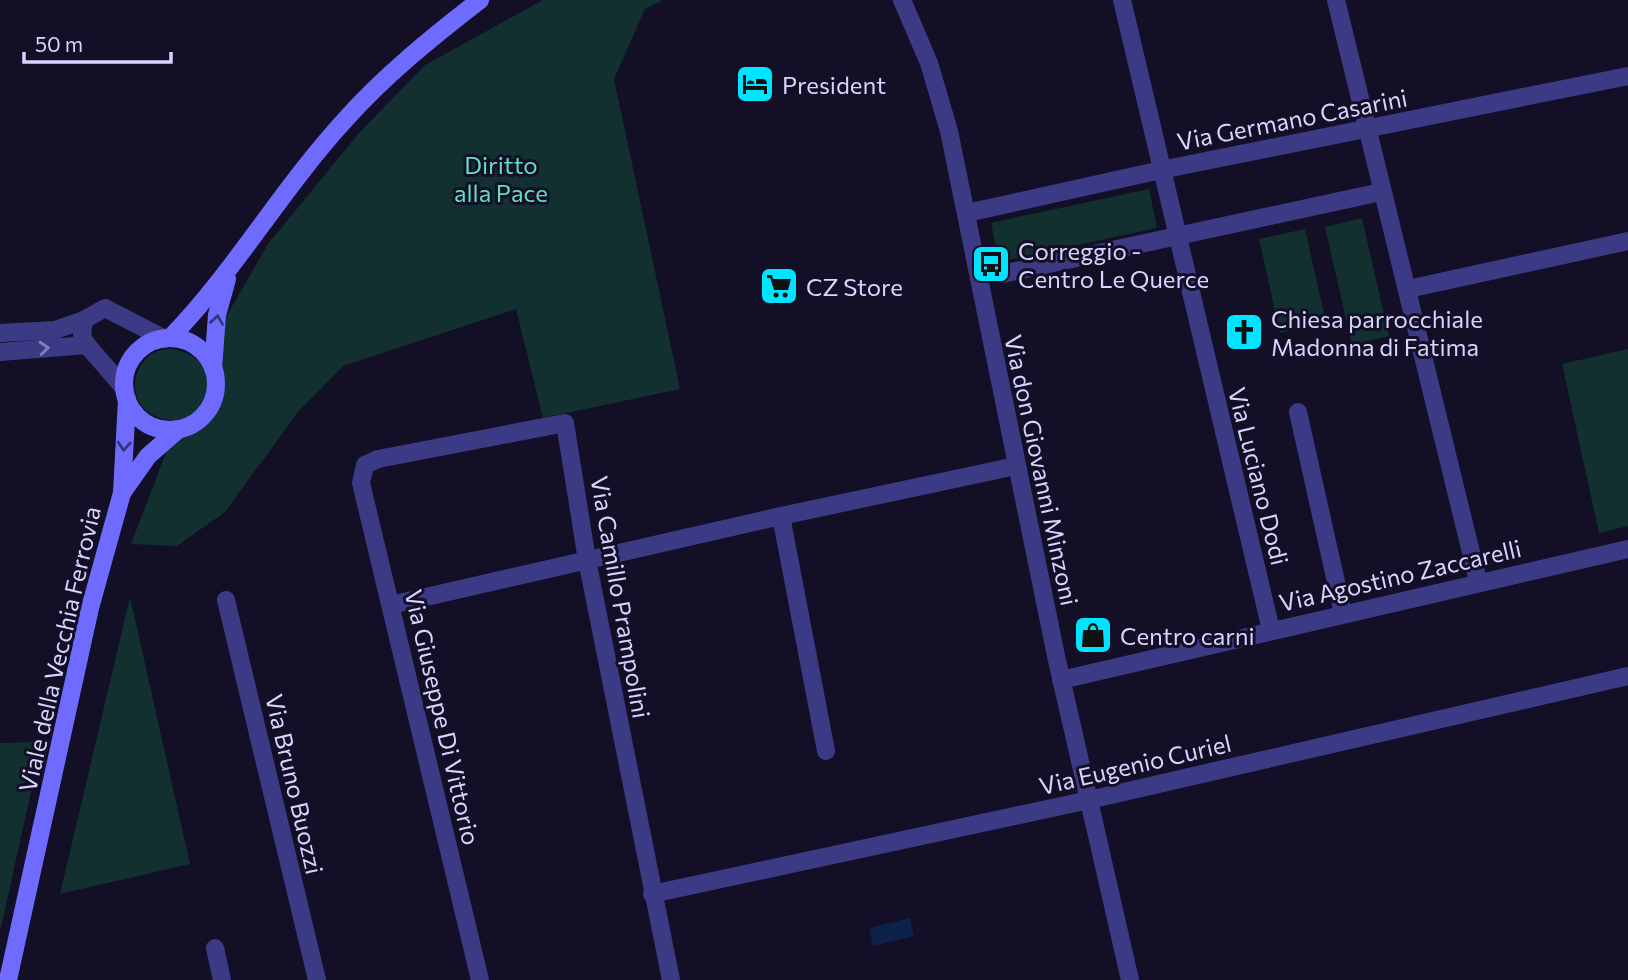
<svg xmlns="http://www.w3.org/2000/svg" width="1628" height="980" font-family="Commissioner,sans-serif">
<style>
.green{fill:#12302f}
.water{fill:#0c2248}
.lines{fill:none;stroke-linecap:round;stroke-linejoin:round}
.minor{stroke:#3d3a85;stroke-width:18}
.tertiary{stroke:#3d3a85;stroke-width:18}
.secondary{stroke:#6f6bff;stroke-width:18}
.oneway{stroke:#38347d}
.oneway2{stroke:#837fbc}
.labels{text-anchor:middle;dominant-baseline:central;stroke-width:6;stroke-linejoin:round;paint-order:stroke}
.poi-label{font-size:24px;fill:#d9d4ff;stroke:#130f26;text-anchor:start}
.street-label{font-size:24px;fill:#d9d4ff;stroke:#130f26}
.park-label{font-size:24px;fill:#5fe0c0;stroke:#130f26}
</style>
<rect width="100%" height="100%" fill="#130f26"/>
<g class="green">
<path d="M543,0H663L645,9L614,79L680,389L543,418L516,309L343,366L298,412L225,512L177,546L131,544L178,421C100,418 141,313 200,362L268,244L359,133L425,65Z"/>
<polygon points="1149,189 1157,228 999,262 991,223"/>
<polygon points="1362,218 1389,336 1352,345 1325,227"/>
<polygon points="1305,229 1326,323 1280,333 1259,239"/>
<polygon points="1628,349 1628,526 1599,533 1562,364"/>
<polygon points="130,597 190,864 60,894"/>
<polygon points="42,742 0,932 0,743"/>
</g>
<polygon class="water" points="910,918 914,936 873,946 869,928"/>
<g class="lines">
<g class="minor">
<polyline points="1122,0 1271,630"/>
<polyline points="1336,0 1478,581"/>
<polyline points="967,213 1161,170 1628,76"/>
<polyline points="1002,274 1381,192"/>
<polyline points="1408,289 1628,241"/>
<polyline points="0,333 55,330 84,320"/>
<polyline points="0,352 87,345"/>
<polyline points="125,389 87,345 82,336 84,320 105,308 165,339"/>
<polyline points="1298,412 1343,613"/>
<polyline points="781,516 826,751"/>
<polyline points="226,600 317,980"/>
<polyline points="391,605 781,516 1016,466"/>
<polyline points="1061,680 1628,549"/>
<polyline points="652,894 1089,800 1628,676"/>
<polyline points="215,948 222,980"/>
<polyline points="480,980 361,483 365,465 378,459 565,423 587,560 671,980"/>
</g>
<polyline class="tertiary" points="902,0 929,63 949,131 1056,656 1130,980"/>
<g class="secondary">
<path d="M170,338C235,271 281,190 344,121C384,76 432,37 480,0"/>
<circle cx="170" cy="384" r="46"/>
<polyline points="213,368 217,315 227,279"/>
<polyline points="122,493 148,456 179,429"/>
<polyline points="8,980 90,608 122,493 127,399"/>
</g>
</g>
<defs><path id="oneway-chevron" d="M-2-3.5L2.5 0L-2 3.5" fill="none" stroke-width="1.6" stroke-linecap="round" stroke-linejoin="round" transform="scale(1.75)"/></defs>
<g class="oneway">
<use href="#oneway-chevron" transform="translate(217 320) rotate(-81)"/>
<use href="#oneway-chevron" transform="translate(124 446) rotate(94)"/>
</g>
<use class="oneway2" href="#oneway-chevron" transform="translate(44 348) rotate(-5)"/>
<defs>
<symbol id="hotel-square" viewBox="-11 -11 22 22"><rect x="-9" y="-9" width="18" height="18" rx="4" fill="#00e5ff" stroke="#130f26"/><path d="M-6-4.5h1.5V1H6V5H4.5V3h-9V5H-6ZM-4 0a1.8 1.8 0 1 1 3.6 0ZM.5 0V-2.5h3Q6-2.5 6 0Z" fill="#111"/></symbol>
<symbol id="bus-square" viewBox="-11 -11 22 22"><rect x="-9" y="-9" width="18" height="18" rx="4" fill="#00e5ff" stroke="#130f26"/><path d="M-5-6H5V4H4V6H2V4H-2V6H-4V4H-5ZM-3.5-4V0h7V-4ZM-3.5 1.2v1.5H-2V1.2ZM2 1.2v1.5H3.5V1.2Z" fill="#111"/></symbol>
<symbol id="supermarket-square" viewBox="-11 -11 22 22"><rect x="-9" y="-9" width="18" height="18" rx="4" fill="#00e5ff" stroke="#130f26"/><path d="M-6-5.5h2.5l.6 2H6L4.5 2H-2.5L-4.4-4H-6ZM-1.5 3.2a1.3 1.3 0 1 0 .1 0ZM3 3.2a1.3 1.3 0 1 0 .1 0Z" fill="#111"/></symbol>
<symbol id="church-square" viewBox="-11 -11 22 22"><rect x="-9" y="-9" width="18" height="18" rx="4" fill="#00e5ff" stroke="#130f26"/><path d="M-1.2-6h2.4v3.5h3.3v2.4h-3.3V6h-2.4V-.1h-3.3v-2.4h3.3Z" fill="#111"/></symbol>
<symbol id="shop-square" viewBox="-11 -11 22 22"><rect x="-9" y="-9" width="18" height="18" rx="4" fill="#00e5ff" stroke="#130f26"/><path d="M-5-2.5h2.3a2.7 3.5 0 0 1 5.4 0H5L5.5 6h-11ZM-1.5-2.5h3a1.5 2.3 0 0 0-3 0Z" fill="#111"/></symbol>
</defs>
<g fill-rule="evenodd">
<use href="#hotel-square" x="733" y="62" width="44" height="44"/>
<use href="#bus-square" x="969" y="242" width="44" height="44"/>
<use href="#supermarket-square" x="757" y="264" width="44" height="44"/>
<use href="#church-square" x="1222" y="310" width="44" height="44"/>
<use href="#shop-square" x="1071" y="613" width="44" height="44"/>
</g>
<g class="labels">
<g class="poi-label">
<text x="782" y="84">President</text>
<text x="1018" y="250">Correggio -<tspan x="1018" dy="28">Centro Le Querce</tspan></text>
<text x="806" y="286">CZ Store</text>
<text x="1271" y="318">Chiesa parrocchiale<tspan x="1271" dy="28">Madonna di Fatima</tspan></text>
<text x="1120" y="635">Centro carni</text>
</g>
<g class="street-label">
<text transform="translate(1292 119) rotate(-11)">Via Germano Casarini</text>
<text transform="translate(1042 470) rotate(78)">Via don Giovanni Minzoni</text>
<text transform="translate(1259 476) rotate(76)">Via Luciano Dodi</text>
<text transform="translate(1400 575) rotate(-13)">Via Agostino Zaccarelli</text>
<text transform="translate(621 597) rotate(80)">Via Camillo Prampolini</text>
<text transform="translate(59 649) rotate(-77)">Viale della Vecchia Ferrovia</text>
<text transform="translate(443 717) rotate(77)">Via Giuseppe Di Vittorio</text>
<text transform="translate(1135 764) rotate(-13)">Via Eugenio Curiel</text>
<text transform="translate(295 784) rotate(77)">Via Bruno Buozzi</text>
</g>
<g class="park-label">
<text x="501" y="164">Diritto<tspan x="501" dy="28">alla Pace</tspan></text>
</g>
</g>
<path d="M24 52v10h147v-10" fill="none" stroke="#d9d4ff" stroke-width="3.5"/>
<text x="35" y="52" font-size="21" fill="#d9d4ff" stroke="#130f26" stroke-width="5" paint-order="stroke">50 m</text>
</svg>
